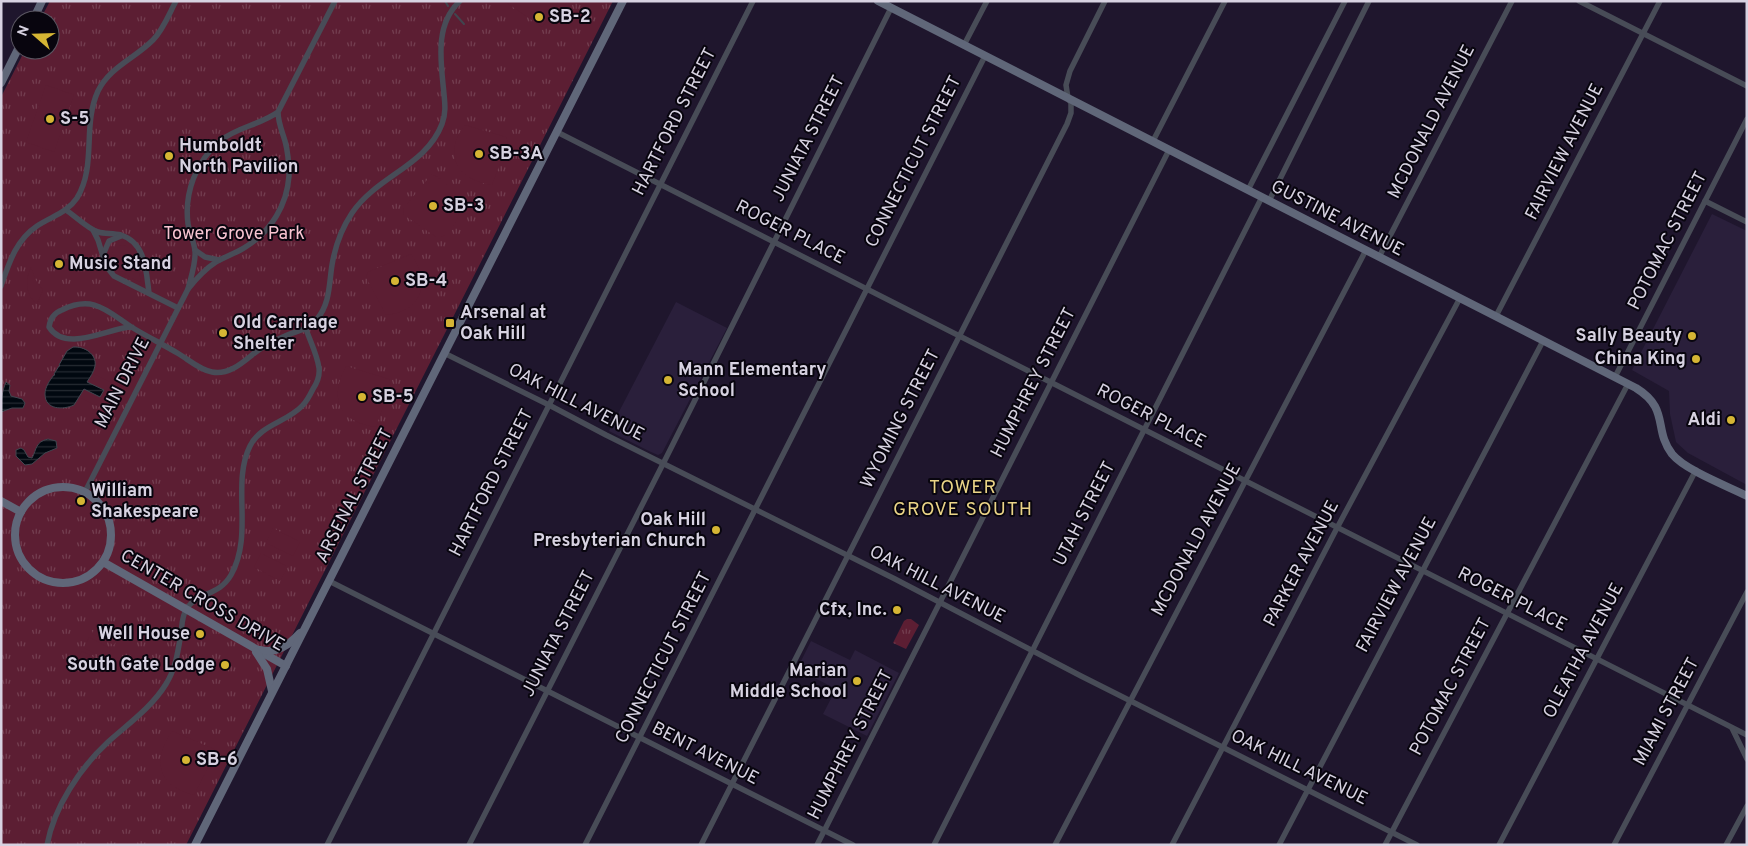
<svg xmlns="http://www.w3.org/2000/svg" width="1748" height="846" font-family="Overpass,sans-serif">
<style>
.built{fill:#2a1f3b}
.grass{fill:url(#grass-tufts)}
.garden{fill:#5c1e33}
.water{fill:url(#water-rules);stroke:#41454f}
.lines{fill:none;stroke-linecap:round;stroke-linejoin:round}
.stream{stroke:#41454f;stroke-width:2}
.street{stroke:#484c57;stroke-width:5.5}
.secondary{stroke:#606779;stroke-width:8}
.poi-dot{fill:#d5b534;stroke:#08050e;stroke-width:2}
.labels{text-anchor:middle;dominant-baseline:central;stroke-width:4;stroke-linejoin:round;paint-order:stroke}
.poi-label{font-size:18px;font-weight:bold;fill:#d7d2e1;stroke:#08050e;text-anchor:start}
.street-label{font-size:18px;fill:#d7d2e1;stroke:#08050e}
.park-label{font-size:18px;fill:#f8c4d1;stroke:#08050e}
.neighbourhood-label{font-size:19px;letter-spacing:1px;fill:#ead487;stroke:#08050e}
</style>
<defs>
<pattern id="grass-tufts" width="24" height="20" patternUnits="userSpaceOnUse" patternTransform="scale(1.25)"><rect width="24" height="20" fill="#5c1e33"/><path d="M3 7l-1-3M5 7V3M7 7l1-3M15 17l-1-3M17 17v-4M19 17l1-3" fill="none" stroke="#733e50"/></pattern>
<pattern id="water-rules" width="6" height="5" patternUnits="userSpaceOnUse" patternTransform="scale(1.25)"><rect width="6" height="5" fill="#010810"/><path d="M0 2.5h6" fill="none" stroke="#252b32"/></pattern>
</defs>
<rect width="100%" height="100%" fill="#1f162d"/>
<g class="built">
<polygon points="1712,214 1747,231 1747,485 1688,453 1676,442 1670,414 1669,391 1632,370"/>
<polygon points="676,302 727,328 662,453 658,455 651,452 609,431"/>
<polygon points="811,641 850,660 855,650 899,673 867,736 823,714 836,689 797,669"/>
</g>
<g class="grass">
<polygon points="50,1 613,1 186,845 1,845 1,97 25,50 50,50 50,20 40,20"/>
<polygon points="907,619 911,619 919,625 906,649 893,643 904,621"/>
</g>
<g class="garden">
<polygon points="504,1 558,1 554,12 542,27"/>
<polygon points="46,85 74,95 54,152 26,142"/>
<path d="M465,125L506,137L508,142L492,185C457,180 442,154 465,125Z"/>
<path d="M432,174C464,190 470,219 439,239L404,215L403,209Z"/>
<path d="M119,245L126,246L135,255L141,282C128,278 98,258 119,245Z"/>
<path d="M411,254C431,282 423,311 386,315L366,277L368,272Z"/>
<path d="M31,267L35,279L43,290L37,304C25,294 25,280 31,267Z"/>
<path d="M346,366L389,379L391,384L376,427C338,422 329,398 346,366Z"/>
<polygon points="92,373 112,383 99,407 79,397 84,389 101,397 104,390 87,382"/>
<polygon points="273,528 300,542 293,556 266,543"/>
<polygon points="261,553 288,567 280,581 254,567"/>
<polygon points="97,623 119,635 114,645 92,634"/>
<polygon points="89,637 111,649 106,659 84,648"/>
<polygon points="82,651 104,663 99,673 77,661"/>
<path d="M172,731L214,749L215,754L194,795C157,785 152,761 172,731Z"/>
</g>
<g class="water">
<path d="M73,347C84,346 97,354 95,366C94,372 90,377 87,382L104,390L100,397L84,389L74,405C63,410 45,410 45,394C45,387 50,380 54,375H55L54,374L59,366H60L59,365L67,351Z"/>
<path d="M6,382L10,385L9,391L11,396L22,399L25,403L23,408H12L1,412C1,401 2,391 6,382Z"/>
<path d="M48,439L56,441L57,448L45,453L32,464L25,465L16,456V450L21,448L24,450L28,457L32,458C37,449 35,442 48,439Z"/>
</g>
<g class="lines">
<g class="stream">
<polyline points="445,1 448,6"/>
<polyline points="455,14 464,24"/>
</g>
<g class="street">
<polyline points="1579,1 1747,86"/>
<polyline points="964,45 987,1"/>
<path d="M278,112C260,125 237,127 220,141C196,161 184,193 188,224C190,233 194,242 195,251C196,263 191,277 188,289C196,279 205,269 216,262C226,256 237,253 247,246C271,231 287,205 289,176C289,165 288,152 285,141C282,131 278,122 278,112L335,1"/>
<polyline points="557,132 1747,735"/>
<polyline points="1153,141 1225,1"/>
<polyline points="1248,190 1345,1"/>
<polyline points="1269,201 1369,1"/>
<polyline points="1705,201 1747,222"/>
<path d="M66,210C75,216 88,229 98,232C105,234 113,233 121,235C146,243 146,271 149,293"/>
<polyline points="93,230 98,240 106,266 114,276 178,308"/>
<polyline points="195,250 205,257 219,260"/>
<polyline points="103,255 109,241 121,236"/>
<polyline points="1379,257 1512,1"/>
<path d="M1,286C9,263 16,240 37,226C52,216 67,213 77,198C97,165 82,126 98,91C110,67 134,59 153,40C163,30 169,14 176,1"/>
<polyline points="1496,316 1660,1"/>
<path d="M132,327C110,327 66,354 49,327C50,319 54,313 62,310C94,294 108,312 133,328C148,337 164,345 179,354C189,360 200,370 212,372C228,375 241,364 252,355C262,347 273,341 285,336C296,331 309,330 317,319C330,304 329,284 332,265C335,247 342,228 352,213C377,176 426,166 442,124C446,114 445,104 444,94C441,62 434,25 460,1"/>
<polyline points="444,353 549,405 606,435 895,579 1081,676 1417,845"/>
<polyline points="1615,377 1747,119"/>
<polyline points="85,492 188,289"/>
<polyline points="329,581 853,845"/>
<polyline points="1732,728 1747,759"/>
<path d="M47,845C54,807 80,768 108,742C128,724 152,707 166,684C176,668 178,651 181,633C182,625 182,615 187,608C198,592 219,596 231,575C254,534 231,484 250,446C261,424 288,422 303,405C307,401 310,395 313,389C317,383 320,376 319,368C317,354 310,341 306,329"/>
<polyline points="327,845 753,1"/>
<polyline points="469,845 666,458 891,8"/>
<polyline points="585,845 985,56"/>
<polyline points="701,845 1067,124 1071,113 1071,103 1068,98 1066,85 1070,71 1105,1"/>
<polyline points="817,845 1169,150"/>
<polyline points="934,845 1262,197"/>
<polyline points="1055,845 1366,250"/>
<polyline points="1172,845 1337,528 1460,298"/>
<polyline points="1279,845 1543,341"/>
<polyline points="1385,845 1628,384"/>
<polyline points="1499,845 1696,470"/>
<polyline points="1614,845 1747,592"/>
<polyline points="1726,845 1747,806"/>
</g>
<g class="secondary">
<path d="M878,1L1636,388C1670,409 1653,429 1672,454C1685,470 1727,486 1747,496"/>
<polyline points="33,20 42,1"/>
<polyline points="1,83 20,45"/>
<circle cx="63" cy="535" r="48"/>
<polyline points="1,501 21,512"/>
<polyline points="103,562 286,666"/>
<path d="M260,650C277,654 289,645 300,633"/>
<polyline points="256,652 267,669 272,691"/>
<polyline points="195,845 623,1"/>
</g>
</g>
<g class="poi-dot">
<circle cx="539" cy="17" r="5"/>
<circle cx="50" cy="119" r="5"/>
<circle cx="479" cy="154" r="5"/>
<circle cx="169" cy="156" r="5"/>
<circle cx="433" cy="206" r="5"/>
<circle cx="59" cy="264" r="5"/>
<circle cx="395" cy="281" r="5"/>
<rect x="445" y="318" width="10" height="10" rx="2.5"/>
<circle cx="223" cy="333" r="5"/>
<circle cx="1692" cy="336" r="5"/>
<circle cx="1696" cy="359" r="5"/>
<circle cx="668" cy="380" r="5"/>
<circle cx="362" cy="397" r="5"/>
<circle cx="1731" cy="420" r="5"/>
<circle cx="81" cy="501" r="5"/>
<circle cx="716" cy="530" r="5"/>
<circle cx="897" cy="610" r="5"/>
<circle cx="200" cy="634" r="5"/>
<circle cx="225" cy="665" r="5"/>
<circle cx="857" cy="681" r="5"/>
<circle cx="186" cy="760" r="5"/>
</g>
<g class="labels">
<g class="poi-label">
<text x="549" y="17">SB-2</text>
<text x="60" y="119">S-5</text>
<text x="179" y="146">Humboldt<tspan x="179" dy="21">North Pavilion</tspan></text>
<text x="489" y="154">SB-3A</text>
<text x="443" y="206">SB-3</text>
<text x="69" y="264">Music Stand</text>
<text x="405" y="281">SB-4</text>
<text x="460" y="313">Arsenal at<tspan x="460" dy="21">Oak Hill</tspan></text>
<text x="233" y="323">Old Carriage<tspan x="233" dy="21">Shelter</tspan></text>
<text x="1682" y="336" text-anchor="end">Sally Beauty</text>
<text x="1686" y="359" text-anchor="end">China King</text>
<text x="678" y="370">Mann Elementary<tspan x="678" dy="21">School</tspan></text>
<text x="372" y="397">SB-5</text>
<text x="1721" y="420" text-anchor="end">Aldi</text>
<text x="91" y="491">William<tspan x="91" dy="21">Shakespeare</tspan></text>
<text x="706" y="520" text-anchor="end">Oak Hill<tspan x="706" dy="21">Presbyterian Church</tspan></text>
<text x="887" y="610" text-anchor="end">Cfx, Inc.</text>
<text x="190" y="634" text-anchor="end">Well House</text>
<text x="215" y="665" text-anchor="end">South Gate Lodge</text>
<text x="847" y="671" text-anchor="end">Marian<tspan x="847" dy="21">Middle School</tspan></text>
<text x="196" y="760">SB-6</text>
</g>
<g class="street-label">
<text transform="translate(675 122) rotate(-63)">HARTFORD STREET</text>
<text transform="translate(1432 122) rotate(-63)">MCDONALD AVENUE</text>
<text transform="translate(809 139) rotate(-63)">JUNIATA STREET</text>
<text transform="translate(1565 152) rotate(-63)">FAIRVIEW AVENUE</text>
<text transform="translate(914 162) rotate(-63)">CONNECTICUT STREET</text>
<text transform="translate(1337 219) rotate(27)">GUSTINE AVENUE</text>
<text transform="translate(790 233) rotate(27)">ROGER PLACE</text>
<text transform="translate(1668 241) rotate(-63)">POTOMAC STREET</text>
<text transform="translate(123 383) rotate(-63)">MAIN DRIVE</text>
<text transform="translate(1034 383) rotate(-63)">HUMPHREY STREET</text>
<text transform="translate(576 403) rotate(27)">OAK HILL AVENUE</text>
<text transform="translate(1151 417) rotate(27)">ROGER PLACE</text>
<text transform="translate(901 419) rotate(-63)">WYOMING STREET</text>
<text transform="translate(492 483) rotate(-63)">HARTFORD STREET</text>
<text transform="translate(355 496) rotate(-63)">ARSENAL STREET</text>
<text transform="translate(1085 514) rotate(-63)">UTAH STREET</text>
<text transform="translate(1197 540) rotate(-62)">MCDONALD AVENUE</text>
<text transform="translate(1302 564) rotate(-62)">PARKER AVENUE</text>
<text transform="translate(937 585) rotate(27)">OAK HILL AVENUE</text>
<text transform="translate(1397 585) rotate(-62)">FAIRVIEW AVENUE</text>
<text transform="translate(1512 600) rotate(27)">ROGER PLACE</text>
<text transform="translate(202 601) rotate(30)">CENTER CROSS DRIVE</text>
<text transform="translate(559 634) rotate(-63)">JUNIATA STREET</text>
<text transform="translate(1584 651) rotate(-62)">OLEATHA AVENUE</text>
<text transform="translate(664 658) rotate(-63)">CONNECTICUT STREET</text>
<text transform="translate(1451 687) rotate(-62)">POTOMAC STREET</text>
<text transform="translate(1667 712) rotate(-62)">MIAMI STREET</text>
<text transform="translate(851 745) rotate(-63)">HUMPHREY STREET</text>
<text transform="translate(705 754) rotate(27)">BENT AVENUE</text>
<text transform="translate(1299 768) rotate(26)">OAK HILL AVENUE</text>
</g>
<g class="park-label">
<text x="234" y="234">Tower Grove Park</text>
</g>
<g class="neighbourhood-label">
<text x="963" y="488">TOWER<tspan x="963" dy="22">GROVE SOUTH</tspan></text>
</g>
</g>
<rect width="1748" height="846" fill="none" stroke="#d7d2e1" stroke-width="5"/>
<g transform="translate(35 35) rotate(290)"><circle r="24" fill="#08050e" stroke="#5b5762"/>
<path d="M0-4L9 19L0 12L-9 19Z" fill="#d5b534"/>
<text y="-8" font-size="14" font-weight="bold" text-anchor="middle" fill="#d7d2e1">N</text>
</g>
</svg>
